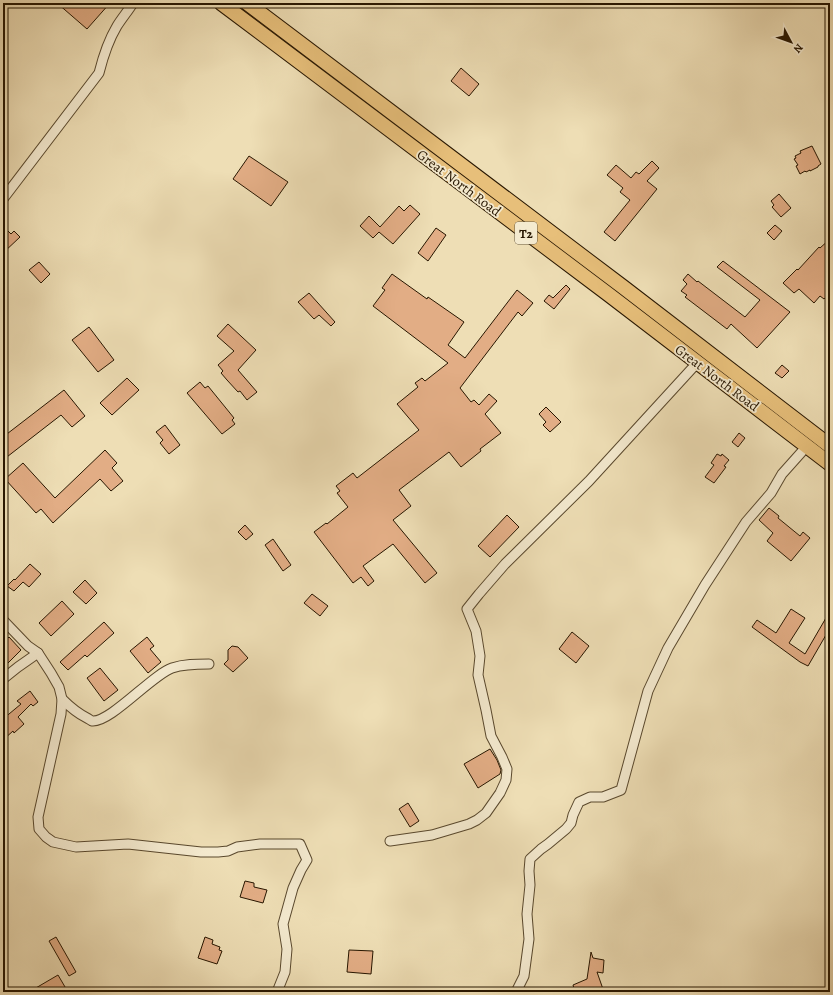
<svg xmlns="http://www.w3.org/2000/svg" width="833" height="995" font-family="Alegreya,serif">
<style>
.building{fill:#e2ad85;stroke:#271600}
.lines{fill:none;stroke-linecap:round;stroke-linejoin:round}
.street-casing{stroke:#59482d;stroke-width:11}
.primary-casing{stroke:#271600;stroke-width:16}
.street{stroke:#f4eacf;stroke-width:9}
.primary{stroke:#e7bf7a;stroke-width:14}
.labels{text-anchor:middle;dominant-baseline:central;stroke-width:3.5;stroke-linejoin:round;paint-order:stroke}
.shield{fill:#f4eacf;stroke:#64563e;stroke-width:1}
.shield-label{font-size:13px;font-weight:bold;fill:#271600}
.street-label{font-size:14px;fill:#271600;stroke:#f4eacf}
</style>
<rect width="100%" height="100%" fill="#eedeb5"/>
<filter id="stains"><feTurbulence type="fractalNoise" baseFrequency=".005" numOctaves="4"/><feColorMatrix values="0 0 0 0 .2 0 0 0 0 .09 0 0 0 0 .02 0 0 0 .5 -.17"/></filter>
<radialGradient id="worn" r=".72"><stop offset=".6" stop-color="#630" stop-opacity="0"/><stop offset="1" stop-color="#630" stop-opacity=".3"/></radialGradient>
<g class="building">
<polygon points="57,3 110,3 87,29"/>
<polygon points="461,68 479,84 469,96 451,81"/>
<polygon points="812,146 821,164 818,166 818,167 810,171 810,170 806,172 805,171 800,174 796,166 798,165 794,159 796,158 795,156 801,153 800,151"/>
<polygon points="249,156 288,182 271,206 233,179"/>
<polygon points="652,161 659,168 647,181 657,189 615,241 604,232 630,200 620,192 623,188 607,175 616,165 631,178 636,172 639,174"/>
<polygon points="779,194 791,208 781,217 772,207 774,205 771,201"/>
<polygon points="410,205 420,214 393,244 379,232 373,238 360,226 369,216 380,227 399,206 404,211"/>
<polygon points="775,225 782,231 774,240 767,233"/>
<polygon points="3,226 11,234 14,231 20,237 3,253"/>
<polygon points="436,228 446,235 428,261 418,253"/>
<polygon points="830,239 830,293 824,299 820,296 814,303 799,289 794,293 783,283 797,269 798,270 819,247 820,248"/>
<polygon points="723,261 790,312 757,348 731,324 727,329 685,297 687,295 681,291 687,284 683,280 688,274 697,282 698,281 745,317 760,300 717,267"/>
<polygon points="39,262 50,274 41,283 29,270"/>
<polygon points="392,274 427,299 428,297 464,322 448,345 465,358 517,290 533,303 522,316 518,312 460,388 471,402 474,400 479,405 489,394 497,401 485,414 501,433 480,449 481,451 461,467 449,452 399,490 411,506 393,520 437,573 425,583 393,544 363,566 374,581 368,586 361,577 353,583 314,532 326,523 327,524 348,507 337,493 340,491 336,486 353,473 357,478 419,430 397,404 418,387 415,383 422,378 425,381 448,363 373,306 385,290 382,288"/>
<polygon points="566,285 570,289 554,309 544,301 549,295 553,298"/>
<polygon points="309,293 335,322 331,326 319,315 314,319 298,302"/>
<polygon points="228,324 256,350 238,370 257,392 247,400 240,391 238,392 227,380 221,373 223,371 218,365 234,351 217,336"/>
<polygon points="89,327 114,360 98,372 72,340"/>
<polygon points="782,365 789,371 782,378 775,373"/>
<polygon points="127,378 139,390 112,415 100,403"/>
<polygon points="200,382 205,388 208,386 234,418 232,420 235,424 222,434 187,393"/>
<polygon points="64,390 85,416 72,427 61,415 3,460 3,437"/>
<polygon points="546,407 561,422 550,432 543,425 546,422 539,414"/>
<polygon points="165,425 180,445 169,454 160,443 163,440 156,432"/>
<polygon points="739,433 745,438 738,447 732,442"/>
<polygon points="105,450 117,463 112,468 123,481 111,491 100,479 53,523 41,509 36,513 5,479 23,463 55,498"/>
<polygon points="717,454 721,456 722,454 729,460 724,466 726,467 714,483 705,477 714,465 711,463"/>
<polygon points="769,508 779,516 778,518 800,536 803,532 810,538 791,561 767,541 773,533 759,520"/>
<polygon points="507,515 519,527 490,557 478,546"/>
<polygon points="245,525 253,534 246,540 238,532"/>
<polygon points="273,539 291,565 283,571 265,545"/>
<polygon points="30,564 41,574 29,587 23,582 14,591 7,586 14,579 15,580"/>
<polygon points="85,580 97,593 86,604 73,592"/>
<polygon points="312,594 328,606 320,616 304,603"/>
<polygon points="62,601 74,614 51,636 39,623"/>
<polygon points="791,609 805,618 789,643 805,654 830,611 830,628 808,666 800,662 752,627 757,620 776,633"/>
<polygon points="104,622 114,633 87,657 85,655 68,670 60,662"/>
<polygon points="572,632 589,646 576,663 559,649"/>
<polygon points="9,637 21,650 3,668 3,643"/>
<polygon points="147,637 154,646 150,649 161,662 148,673 130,651"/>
<polygon points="232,646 238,647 248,658 233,672 224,664 228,660 228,650"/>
<polygon points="100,668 118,690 104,701 87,678"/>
<polygon points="30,691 38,702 33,706 31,704 18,717 24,724 14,733 13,731 3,740 3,719 21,704 17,701"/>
<polygon points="490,749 497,760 501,770 500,774 478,788 464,764"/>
<polygon points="408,803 419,821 410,827 399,809"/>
<polygon points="245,881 254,883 254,887 267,890 263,903 240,897"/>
<polygon points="56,937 76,972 69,976 49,941"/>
<polygon points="205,937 213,940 212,944 220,947 219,950 222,951 217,964 198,958"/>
<polygon points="349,950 373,951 371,974 347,972"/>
<polygon points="591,952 593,958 604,960 603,973 597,972 604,992 575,992 573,985 587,979"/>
<polygon points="58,975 68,992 29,992"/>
</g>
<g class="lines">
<defs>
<g id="street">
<path d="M3,199L99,73C103,57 108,41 117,26C122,18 128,11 133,3"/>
<polyline points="3,620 28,646 38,653 51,673 59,687 62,699 61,714 38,817 39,829 46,837 53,842 76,847 128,844 201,852 218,852 228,851 237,847 260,844 300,844 307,860 301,870 293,888 283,924 287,949 285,972 277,992"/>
<polyline points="3,679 18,667 38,653"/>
<path d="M62,699C70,707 77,713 87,718C89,719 90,720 92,721C110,723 152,675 172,668C184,664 196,664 209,664"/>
<polyline points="390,841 432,835 469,824 477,820 486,813 500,793 506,780 507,769 502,757 491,736 486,710 478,675 480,656 476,631 467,609 479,594 505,564 589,481 697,363"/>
<polyline points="516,992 524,976 529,939 527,914 530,885 529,871 530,859 541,849 548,844 566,829 571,823 573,815 579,802 590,797 603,797 621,790 648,691 668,648 705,585 746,522 771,493 782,474 807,446"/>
</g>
<g id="primary">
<polyline points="221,3 608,294 830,464"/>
<polyline points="247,3 623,287 830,446"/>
</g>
</defs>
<use href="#street" class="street-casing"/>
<use href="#primary" class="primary-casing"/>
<use href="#street" class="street"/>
<use href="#primary" class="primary"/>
</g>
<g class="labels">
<rect class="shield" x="515" y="222" width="22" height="22" rx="3"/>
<g class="shield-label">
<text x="526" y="233">T2</text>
</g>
<g class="street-label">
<text transform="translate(459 183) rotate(37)">Great North Road</text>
<text transform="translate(717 378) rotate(37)">Great North Road</text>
</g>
</g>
<rect width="833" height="995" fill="none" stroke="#eedeb5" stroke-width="16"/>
<rect x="4" y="4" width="825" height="987" fill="none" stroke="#271600" stroke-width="2"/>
<rect x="8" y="8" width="817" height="979" fill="none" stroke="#271600"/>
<g transform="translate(791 42) rotate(131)" stroke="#f4eacf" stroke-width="3" paint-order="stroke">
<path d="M0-3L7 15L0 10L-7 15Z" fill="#271600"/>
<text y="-6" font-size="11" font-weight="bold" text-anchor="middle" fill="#271600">N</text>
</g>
<rect width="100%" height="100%" filter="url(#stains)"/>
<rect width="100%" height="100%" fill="url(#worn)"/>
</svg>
